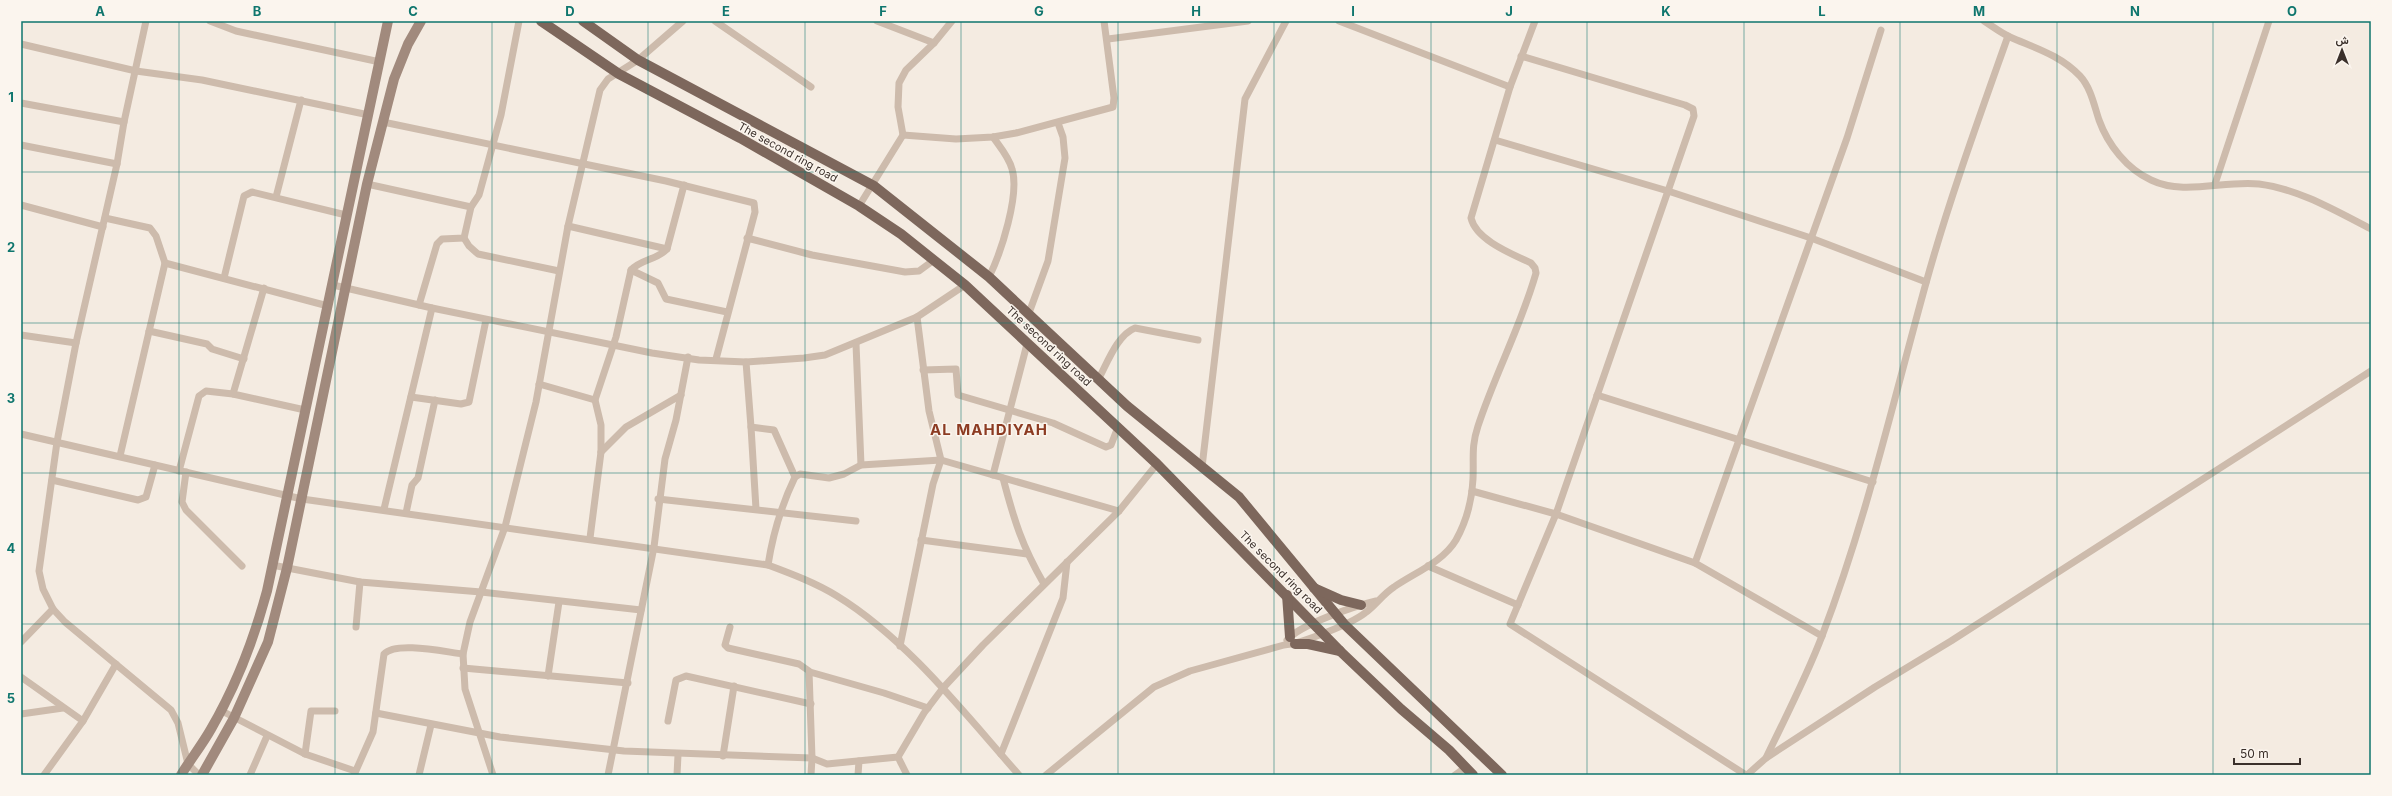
<svg xmlns="http://www.w3.org/2000/svg" width="2392" height="796" font-family="Inter,Vazirmatn,sans-serif">
<style>
.lines{fill:none;stroke-linecap:round;stroke-linejoin:round}
.minor{stroke:#cdbbac;stroke-width:7}
.secondary{stroke:#a18a7d;stroke-width:10}
.primary{stroke:#7d675c;stroke-width:10}
.grid{fill:none;stroke:#0f766e;stroke-width:1;stroke-opacity:0.55}
.labels{text-anchor:middle;dominant-baseline:central;stroke-width:3;stroke-linejoin:round;paint-order:stroke}
.street-label{font-size:11px;fill:#3b302b;stroke:#fbf5ee}
.district-label{font-size:15px;font-weight:bold;letter-spacing:1px;fill:#8c3b22;stroke:#fbf5ee}
.neatline{fill:none;stroke:#0f766e;stroke-width:1.5}
.grid-label{font-size:13px;text-anchor:middle;font-weight:bold;fill:#0f766e}
</style>
<rect width="100%" height="100%" fill="#f4ebe1"/>
<g class="lines">
<g class="minor">
<polyline points="146,21 124,122 117,164 76,343 57,442 39,571 43,589 53,609 65,622 171,710 178,723 188,764 199,775"/>
<polyline points="210,21 236,31 380,62"/>
<polyline points="715,21 811,87"/>
<polyline points="877,21 934,43"/>
<polyline points="1339,21 1510,87"/>
<path d="M1984,21C1992,26 2001,33 2010,37C2035,48 2060,55 2080,76C2091,88 2094,105 2099,120C2108,145 2127,169 2151,180C2184,196 2224,180 2259,184C2299,189 2336,211 2371,229"/>
<polyline points="1108,39 1248,21"/>
<polyline points="21,44 136,71 202,80 369,115"/>
<polyline points="1521,56 1685,105 1693,109 1694,116 1556,514 1510,624 1746,775"/>
<polyline points="21,103 124,122"/>
<polyline points="383,122 666,181 754,203 755,212 716,359"/>
<polyline points="903,135 956,139 993,137 1016,133 1113,107 1114,98 1104,21"/>
<polyline points="1495,140 1668,191 1811,238 1926,282"/>
<polyline points="21,145 117,164"/>
<polyline points="367,184 471,207"/>
<polyline points="2215,184 2269,21"/>
<polyline points="276,197 301,100"/>
<polyline points="21,205 103,227"/>
<polyline points="859,206 903,135 898,107 899,83 906,70 934,43 952,21"/>
<polyline points="105,218 150,228 156,236 165,263 120,456"/>
<polyline points="568,226 667,249"/>
<polyline points="464,238 469,246 478,254 559,271"/>
<polyline points="747,238 812,255 905,272 919,271 934,260"/>
<polyline points="165,263 328,306"/>
<polyline points="631,270 658,283 666,299 727,312"/>
<path d="M989,277C1001,253 1020,194 1012,169C1009,157 1000,147 993,137"/>
<polyline points="224,278 244,196 252,192 346,215"/>
<polyline points="333,285 432,308 652,353 699,360 746,362 804,358 825,355 917,317 965,285"/>
<polyline points="264,288 233,394 305,410"/>
<polyline points="419,305 437,244 442,239 464,238 471,207 479,195 501,115 519,21"/>
<polyline points="1029,313 1048,261 1065,158 1063,137 1058,123"/>
<polyline points="149,331 207,344 212,349 244,359"/>
<polyline points="21,335 76,343"/>
<polyline points="856,344 861,465"/>
<polyline points="746,362 751,427 774,430 795,477"/>
<polyline points="923,370 956,369 958,395 1053,423 1106,447 1111,445 1118,427"/>
<path d="M1098,380C1107,364 1117,335 1135,328L1198,340"/>
<polyline points="539,384 595,400"/>
<polyline points="1597,395 1873,482"/>
<polyline points="411,397 461,404 469,402 486,320"/>
<polyline points="751,427 756,509"/>
<path d="M21,434L302,499L768,565C792,574 816,583 837,596C907,639 965,714 1019,775"/>
<polyline points="601,452 626,427 681,395"/>
<polyline points="1202,467 1245,99 1286,21"/>
<polyline points="179,471 199,396 206,391 233,394"/>
<polyline points="186,472 182,502 186,510 242,566"/>
<polyline points="993,475 1027,344"/>
<path d="M1003,478C1014,520 1022,546 1044,584"/>
<polyline points="52,480 138,500 146,497 155,465"/>
<polyline points="1472,491 1556,514 1695,563"/>
<polyline points="658,499 856,521"/>
<polyline points="384,509 432,308"/>
<polyline points="406,513 412,485 418,478 435,400"/>
<path d="M590,538L601,452V425L595,400L616,337L631,270C641,259 657,260 667,249L684,185"/>
<polyline points="921,540 1027,554"/>
<polyline points="272,565 360,582 481,592 641,610"/>
<path d="M768,565C773,533 781,506 795,477L800,474L829,478L844,474L861,465L941,460L1119,511"/>
<polyline points="1428,566 1518,605"/>
<polyline points="356,627 360,582"/>
<polyline points="730,627 725,645 728,648 799,664 809,671 812,758 811,775"/>
<polyline points="1822,636 1695,563 1847,138 1881,30"/>
<path d="M1287,640C1301,624 1355,606 1376,601"/>
<polyline points="21,642 53,609"/>
<polyline points="900,646 933,484 941,460 929,411 917,317"/>
<polyline points="463,668 628,683"/>
<polyline points="810,672 884,693 928,708"/>
<polyline points="548,676 559,602"/>
<polyline points="21,677 83,721 44,775"/>
<polyline points="220,710 305,754 355,771"/>
<polyline points="376,713 500,737 624,751 812,758 827,764 898,757 924,713 943,688 983,645 1119,511 1157,464"/>
<polyline points="21,714 63,708"/>
<polyline points="83,721 116,664"/>
<polyline points="668,721 676,680 686,676 811,704"/>
<polyline points="305,754 311,711 335,711"/>
<polyline points="1001,754 1063,598 1067,562"/>
<polyline points="723,756 734,686"/>
<polyline points="898,757 907,775"/>
<path d="M1766,758C1785,718 1806,678 1822,636C1866,521 1893,402 1926,283C1949,200 1979,118 2008,36"/>
<polyline points="250,775 267,736"/>
<path d="M354,775L373,732L384,654C396,641 445,652 463,654"/>
<polyline points="419,775 431,725"/>
<polyline points="493,775 465,689 463,654 470,622 505,527 536,402 568,226 600,90 608,79 638,60 683,21"/>
<polyline points="608,775 654,547 665,459 676,420 688,357"/>
<polyline points="677,775 678,755"/>
<polyline points="858,775 859,761"/>
<path d="M1046,775L1154,687L1190,671L1284,645C1300,644 1351,624 1365,613C1375,606 1383,594 1394,587C1414,573 1443,562 1456,540C1466,522 1472,499 1473,479C1474,458 1471,447 1478,426C1495,374 1521,326 1536,273L1535,268L1531,263C1512,254 1476,240 1471,218L1510,87L1535,21"/>
<polyline points="1455,775 1466,767"/>
<polyline points="1747,775 1766,758 1875,687 1951,641 2371,371"/>
</g>
<g class="secondary">
<path d="M181,775C190,760 202,745 211,729C236,686 254,639 267,591L388,21"/>
<polyline points="202,775 234,718 268,642 287,568 367,184 394,79 408,44 421,21"/>
</g>
<g class="primary">
<polyline points="541,21 619,74 740,138 859,206 901,234 965,285 1157,464 1340,651 1401,709 1449,750 1473,775"/>
<polyline points="583,21 638,60 874,186 989,277 1127,406 1239,497 1344,624 1502,775"/>
<polyline points="1314,588 1341,600 1361,605"/>
<polyline points="1287,595 1290,637"/>
<polyline points="1295,644 1308,644 1340,651"/>
</g>
</g>
<path class="grid" d="M179,21V775M335,21V775M492,21V775M648,21V775M805,21V775M961,21V775M1118,21V775M1274,21V775M1431,21V775M1587,21V775M1744,21V775M1900,21V775M2057,21V775M2213,21V775M21,172H2371M21,323H2371M21,473H2371M21,624H2371"/>
<g class="labels">
<g class="street-label">
<text transform="translate(788 152) rotate(29)">The second ring road</text>
<text transform="translate(1049 346) rotate(43)">The second ring road</text>
<text transform="translate(1281 572) rotate(45)">The second ring road</text>
</g>
<g class="district-label">
<text x="989" y="429">AL MAHDIYAH</text>
</g>
</g>
<rect width="2392" height="796" fill="none" stroke="#fbf5ee" stroke-width="44"/>
<g transform="translate(2342 50)" stroke="#fbf5ee" stroke-width="3" paint-order="stroke">
<path d="M0-3L7 15L0 10L-7 15Z" fill="#3b302b"/>
<text y="-6" font-size="11" font-weight="bold" text-anchor="middle" fill="#3b302b">ش</text>
</g>
<path d="M2234 758v6h66v-6" fill="none" stroke="#3b302b" stroke-width="2"/>
<text x="2240" y="758" font-size="12" fill="#3b302b" stroke="#fbf5ee" stroke-width="3" paint-order="stroke">50 m</text>
<rect x="22" y="22" width="2348" height="752" class="neatline"/>
<g class="grid-label">
<text x="100" y="16">A</text>
<text x="257" y="16">B</text>
<text x="413" y="16">C</text>
<text x="570" y="16">D</text>
<text x="726" y="16">E</text>
<text x="883" y="16">F</text>
<text x="1039" y="16">G</text>
<text x="1196" y="16">H</text>
<text x="1353" y="16">I</text>
<text x="1509" y="16">J</text>
<text x="1666" y="16">K</text>
<text x="1822" y="16">L</text>
<text x="1979" y="16">M</text>
<text x="2135" y="16">N</text>
<text x="2292" y="16">O</text>
<text x="11" y="102">1</text>
<text x="11" y="252">2</text>
<text x="11" y="403">3</text>
<text x="11" y="553">4</text>
<text x="11" y="703">5</text>
</g>
</svg>
